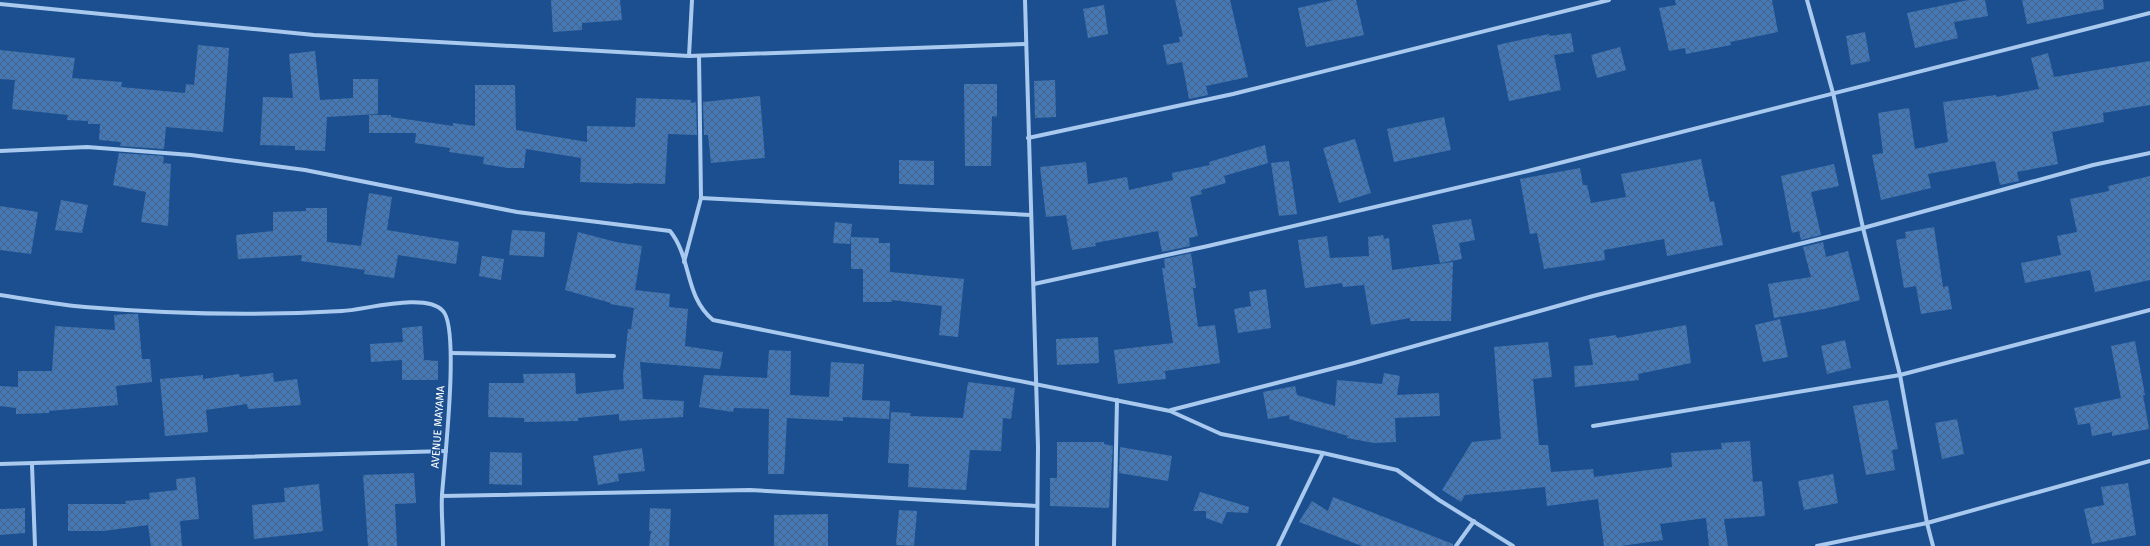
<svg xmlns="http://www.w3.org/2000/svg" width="2150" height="546" font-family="'Fira Sans',sans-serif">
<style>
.building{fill:url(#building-cross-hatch)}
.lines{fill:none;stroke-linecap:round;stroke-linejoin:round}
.street{stroke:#a9c9ee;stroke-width:4}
.labels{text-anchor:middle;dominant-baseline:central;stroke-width:3;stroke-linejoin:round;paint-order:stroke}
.street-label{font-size:11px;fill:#fff;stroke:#1b4f8f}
</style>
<defs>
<pattern id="building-cross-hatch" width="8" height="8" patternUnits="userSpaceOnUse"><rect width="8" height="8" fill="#4478b7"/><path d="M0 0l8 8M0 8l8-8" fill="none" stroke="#486282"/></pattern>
</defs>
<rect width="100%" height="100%" fill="#1b4f8f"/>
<g class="building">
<polygon points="551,0 620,0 622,20 582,23 582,30 553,32"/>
<polygon points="1175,0 1230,0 1248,77 1206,86 1208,95 1189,99 1182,62 1167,65 1163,45 1180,42 1179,37 1183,36"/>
<polygon points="1334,0 1356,0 1364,35 1306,47 1298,8"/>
<polygon points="1675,0 1772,0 1778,32 1730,42 1731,45 1686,54 1685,48 1669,51 1659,8 1676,5"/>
<polygon points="1968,0 1985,0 1988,16 1954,22 1958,38 1915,48 1907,13"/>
<polygon points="2022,0 2103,0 2104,9 2027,24"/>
<polygon points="1104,5 1108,34 1088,38 1083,9"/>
<polygon points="1865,32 1870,61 1851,65 1846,36"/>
<polygon points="1571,33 1574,52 1554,55 1561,90 1509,101 1497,45 1549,34 1550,36"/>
<polygon points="198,45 229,48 223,132 166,127 164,149 120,146 121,142 99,140 100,124 88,124 88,121 67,120 68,115 12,109 15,80 0,79 0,50 75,58 72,78 122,82 121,87 185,93 186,84 194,85"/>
<polygon points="1620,47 1626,70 1597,78 1591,55"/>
<polygon points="315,51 320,100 353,98 353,79 378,79 378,114 327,117 325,151 295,150 295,146 260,145 263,97 293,98 289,54"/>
<polygon points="2048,53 2054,77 2150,61 2150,105 2103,113 2104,122 2052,132 2058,164 2017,172 2019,181 2000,185 1995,161 1928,174 1931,188 1881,200 1872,155 1883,153 1878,113 1909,108 1915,149 1948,142 1943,102 1996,95 1996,97 2039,89 2031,58"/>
<polygon points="1055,80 1056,117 1035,118 1034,81"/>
<polygon points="964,84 997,84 997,117 992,116 991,166 965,166"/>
<polygon points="475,85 515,85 516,130 587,142 587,126 635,127 636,98 691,100 691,103 696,102 697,135 668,134 665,184 633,183 633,184 580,182 581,158 526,149 524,168 508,168 483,164 484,157 449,152 450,148 415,143 416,133 369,133 369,115 391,115 391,117 453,126 453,123 475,126"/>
<polygon points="760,96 765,158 711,163 708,135 704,135 703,102"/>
<polygon points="1444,117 1451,150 1394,162 1387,129"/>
<polygon points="1355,139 1371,193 1339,203 1323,148"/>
<polygon points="1265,145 1268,163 1224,176 1226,183 1201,190 1202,194 1190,197 1198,236 1189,238 1190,246 1162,252 1158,231 1095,243 1096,246 1072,250 1066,215 1046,217 1040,167 1086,162 1088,184 1127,177 1129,190 1173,180 1172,173 1210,165 1209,162"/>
<polygon points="119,153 164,156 163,163 171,164 168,226 141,222 146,192 113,185"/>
<polygon points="1701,159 1710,202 1714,201 1723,245 1667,256 1664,239 1604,250 1605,260 1544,269 1537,233 1530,234 1520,179 1580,168 1583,185 1587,185 1591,203 1626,197 1621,174"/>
<polygon points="899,160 934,161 934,185 899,184"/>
<polygon points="1289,161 1297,214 1279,216 1271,163"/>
<polygon points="1834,164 1839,186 1811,192 1821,235 1801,240 1799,231 1792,233 1781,176"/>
<polygon points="2150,176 2150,280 2095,292 2090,270 2025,283 2021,263 2061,255 2057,236 2077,232 2070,199 2109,191 2108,186"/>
<polygon points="369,193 392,197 387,230 459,242 456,264 398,255 394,278 364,274 365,270 301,261 302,255 238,259 236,235 273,231 273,212 306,211 306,208 327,208 327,242 361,246"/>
<polygon points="61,200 88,205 82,233 55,230"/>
<polygon points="0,206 38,212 31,254 0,250"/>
<polygon points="1471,219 1475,240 1459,243 1462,259 1440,263 1432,225"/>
<polygon points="835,222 852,224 850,244 833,243"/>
<polygon points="1934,227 1943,287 1948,286 1952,309 1921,314 1916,286 1904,288 1896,240 1906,238 1905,232"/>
<polygon points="512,230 545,232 544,257 509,255"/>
<polygon points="578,232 616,242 642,246 635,290 670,294 669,307 688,309 685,346 723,352 720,369 640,362 643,399 684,401 683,417 619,421 619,414 578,418 578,421 524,422 524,418 488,417 489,383 524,383 523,374 575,373 576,394 624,389 623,375 628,329 631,329 634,308 610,304 611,303 565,290"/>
<polygon points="1383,235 1384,239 1389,238 1392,270 1453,262 1451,321 1410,321 1410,318 1371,325 1364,285 1343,287 1342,283 1305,288 1298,240 1327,236 1330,258 1369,256 1368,237"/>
<polygon points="851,237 879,238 879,243 890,243 890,272 964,279 958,337 939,335 942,306 892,300 892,302 863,302 863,269 851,269"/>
<polygon points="1823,242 1826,257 1848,251 1860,300 1824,309 1774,318 1768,284 1811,277 1803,247"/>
<polygon points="1191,253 1196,288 1193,288 1198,327 1215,325 1220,363 1165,371 1166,379 1118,384 1114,350 1173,343 1162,268 1165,268 1164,259"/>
<polygon points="482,256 504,259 501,280 479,276"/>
<polygon points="1266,289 1271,328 1238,333 1234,309 1251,306 1249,292"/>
<polygon points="129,314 138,314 142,359 150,359 152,382 116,386 118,405 49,411 49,413 16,414 16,408 0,406 0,386 18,387 18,371 52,371 55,326 115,330 114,315"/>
<polygon points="1780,319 1788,357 1763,362 1755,325"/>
<polygon points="1686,325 1691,363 1638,374 1639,380 1575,387 1574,366 1593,365 1589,339 1616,335 1617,338"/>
<polygon points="422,326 424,360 438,361 438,380 402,380 402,360 371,362 370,344 403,342 402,328"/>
<polygon points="1098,337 1099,363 1057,365 1056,339"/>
<polygon points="1845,340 1851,368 1827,374 1821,346"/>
<polygon points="2135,341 2145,395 2143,395 2149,429 2112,436 2112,432 2092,436 2090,423 2078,425 2074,408 2121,398 2111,346"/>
<polygon points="1548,342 1552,377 1533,379 1539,445 1548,445 1551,472 1593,469 1594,477 1672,467 1671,453 1722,449 1721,443 1750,441 1753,482 1762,481 1765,516 1724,519 1728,546 1709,546 1706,518 1660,524 1663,540 1621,546 1604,546 1598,499 1547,506 1545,487 1465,495 1461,502 1442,490 1472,442 1501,439 1494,347"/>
<polygon points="769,350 791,351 790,395 829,397 831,362 864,364 862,400 890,401 889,419 843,417 843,421 787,418 784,474 768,474 769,409 734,408 733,412 699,407 704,375 767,378"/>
<polygon points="273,373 274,382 297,379 301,405 248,409 247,404 206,410 208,432 165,436 160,379 203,375 203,379 239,374 240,377"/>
<polygon points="1384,373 1400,376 1397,395 1439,393 1440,416 1395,418 1396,442 1374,443 1347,438 1348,436 1289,419 1290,415 1268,419 1263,392 1295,386 1297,395 1335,406 1337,380 1382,384"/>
<polygon points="968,382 1015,388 1011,419 1003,418 1001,451 970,450 966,490 908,487 909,464 888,463 891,412 911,413 910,416 963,418"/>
<polygon points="1888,400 1898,449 1892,450 1895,470 1866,475 1853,406"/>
<polygon points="1957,419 1964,454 1942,459 1935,423"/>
<polygon points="1057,442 1104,442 1104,444 1113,446 1109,508 1050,506 1050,478 1057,478"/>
<polygon points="1120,447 1172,456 1168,481 1119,473"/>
<polygon points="642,448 645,471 618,474 619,481 598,485 593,456"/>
<polygon points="490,452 522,453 522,485 489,484"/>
<polygon points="414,473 416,503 395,504 397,546 368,546 363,475"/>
<polygon points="1833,474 1838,503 1804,510 1798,481"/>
<polygon points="195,477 199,519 180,521 182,546 151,546 148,525 104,531 68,531 68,504 126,504 125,501 150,499 149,493 177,490 176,479"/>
<polygon points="2128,483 2136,535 2092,544 2084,509 2104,505 2101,487"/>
<polygon points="319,484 323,531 254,539 252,505 285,502 284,488"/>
<polygon points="1200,492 1249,507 1248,513 1227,512 1222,524 1206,518 1206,511 1193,511"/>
<polygon points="1333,497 1453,544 1453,546 1362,546 1299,522 1312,501 1328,511"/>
<polygon points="25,508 25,533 0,535 0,509"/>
<polygon points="650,508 671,509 669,546 649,546 651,531 649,531"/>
<polygon points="899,510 917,511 914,546 896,545"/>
<polygon points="828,514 828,546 774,546 774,515"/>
</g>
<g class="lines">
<g class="street">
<polyline points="1025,0 1038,447 1037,546"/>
<polyline points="1807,0 1833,93 1863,228 1900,375 1927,523 1933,546"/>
<polyline points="0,4 314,35 689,56 1026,44"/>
<polyline points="689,56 692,0"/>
<polyline points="1028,138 1233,94 1609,0"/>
<path d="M0,151L87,147L191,155L305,170L517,212L670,231C692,258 684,296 713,320L1170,411L1221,434L1323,453L1397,470L1439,500L1513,546"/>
<polyline points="701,198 1031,215"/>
<polyline points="684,262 701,198 699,56"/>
<polyline points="1034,284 1208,246 1528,171 2150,13"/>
<path d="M0,295C28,299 57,305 85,307C170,314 257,316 342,311C365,310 426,292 443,311C460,329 444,465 442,495C441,511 443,529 443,546"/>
<polyline points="451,353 614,356"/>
<polyline points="1171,410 1354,363 1593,296 1863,228 2093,165 2150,153"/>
<polyline points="1593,426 1900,375 2150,310"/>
<polyline points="0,464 446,451"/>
<polyline points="32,465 35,546"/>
<polyline points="442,496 750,490 1037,506"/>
<polyline points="1114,546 1117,400"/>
<polyline points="1278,546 1323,453"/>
<polyline points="1456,546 1474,521"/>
<polyline points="1817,546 1927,523 2150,461"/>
</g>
</g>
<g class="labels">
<g class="street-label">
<text transform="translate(438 427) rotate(-86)">AVENUE MAYAMA</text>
</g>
</g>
</svg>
